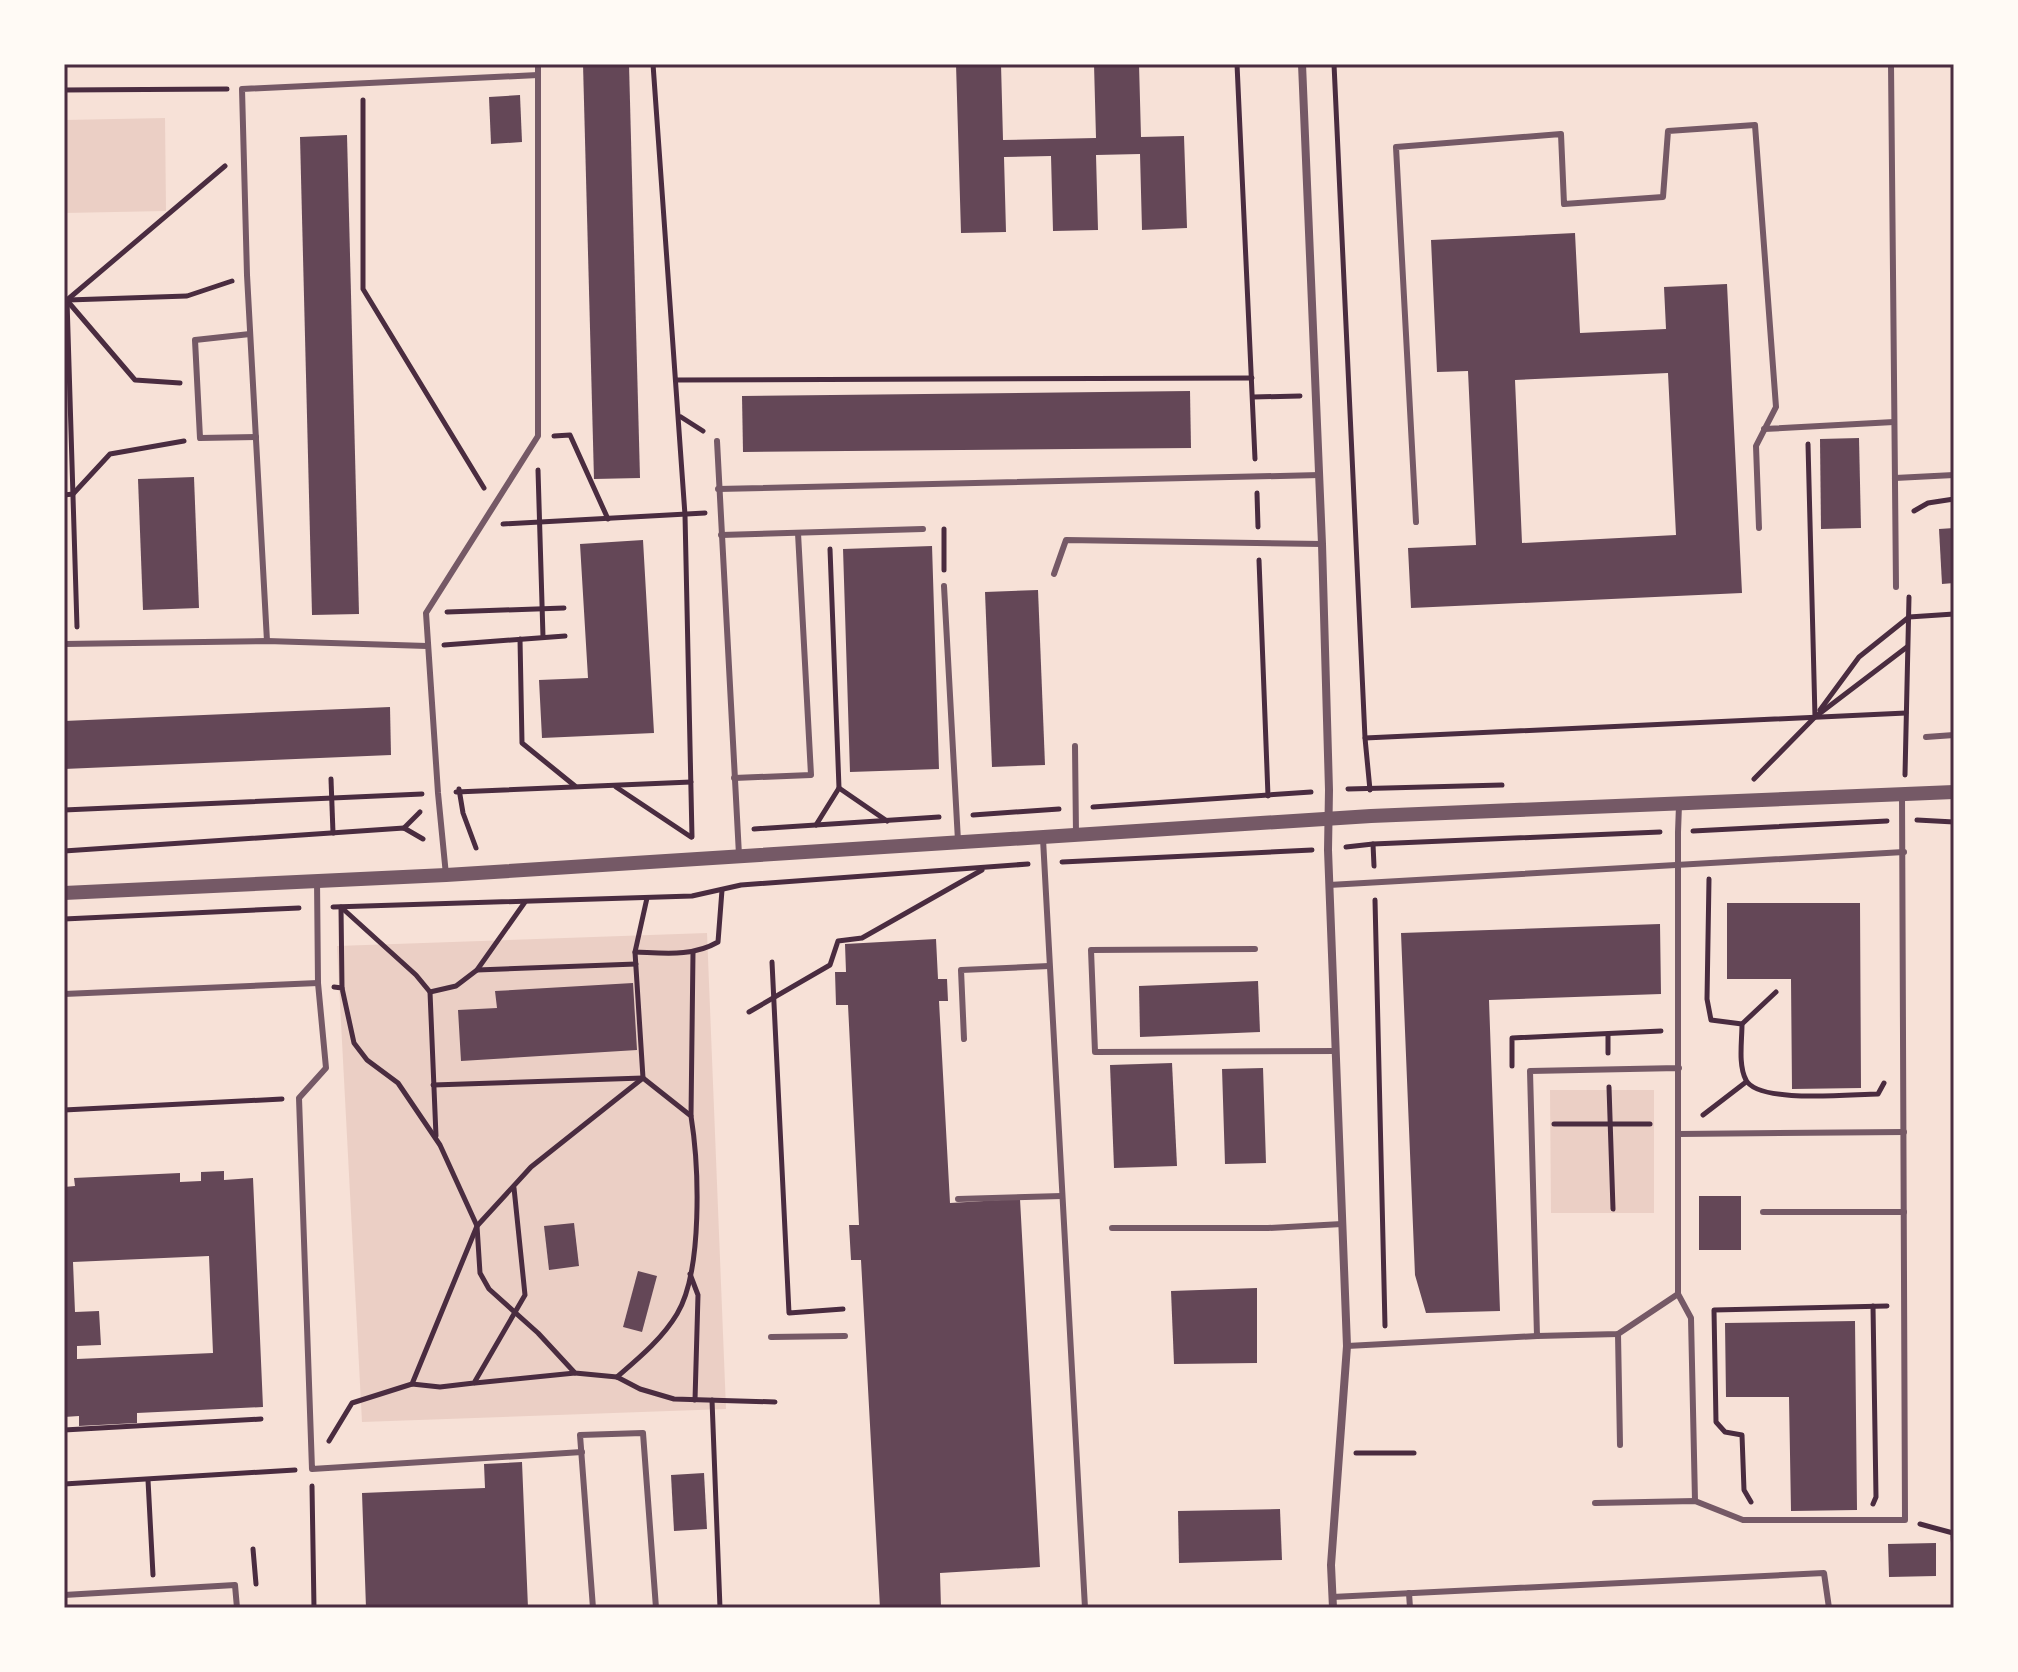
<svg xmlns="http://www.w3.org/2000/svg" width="2018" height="1672" font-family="Barlow,sans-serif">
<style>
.green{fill:#ebcfc5}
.building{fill:#644757;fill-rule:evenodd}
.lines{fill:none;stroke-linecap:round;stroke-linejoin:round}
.path{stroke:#4a2c40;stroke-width:5}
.service{stroke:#755966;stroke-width:6}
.minor{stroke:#755966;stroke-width:8}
.tertiary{stroke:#755966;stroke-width:14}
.neatline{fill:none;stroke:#4a2c40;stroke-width:3}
</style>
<rect width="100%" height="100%" fill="#f7e1d7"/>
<g class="green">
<polygon points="165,118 166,211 64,213 64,120"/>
<polygon points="707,933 726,1409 362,1422 337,946"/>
<polygon points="1550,1090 1654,1090 1654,1213 1551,1213"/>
</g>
<g class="building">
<polygon points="583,64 629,64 640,478 594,479"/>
<polygon points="956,64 1001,64 1003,140 1096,138 1094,64 1139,64 1141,137 1184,136 1187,228 1142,230 1140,154 1096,155 1098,230 1053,231 1051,156 1004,157 1006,232 961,233"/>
<polygon points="520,95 522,142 491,144 489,97"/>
<polygon points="347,135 359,614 312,615 300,137"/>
<path d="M1575,233L1580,333L1666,329L1664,287L1727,284L1742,593L1411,608L1408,548L1476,545L1468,371L1437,372L1431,240ZM1668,373L1676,535L1522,543L1515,380Z"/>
<polygon points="1190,391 1191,448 743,452 742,396"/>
<polygon points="1859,438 1861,528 1821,529 1820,439"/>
<polygon points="194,477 199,608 143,610 138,479"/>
<polygon points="1954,528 1954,583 1942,584 1939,529"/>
<polygon points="643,540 654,733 542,738 539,680 588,678 580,544"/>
<polygon points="932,546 939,769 850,772 843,549"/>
<polygon points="1038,590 1045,765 992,767 985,592"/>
<polygon points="390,707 391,755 64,769 64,721"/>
<polygon points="1727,903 1860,903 1861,1088 1792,1089 1791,979 1727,979"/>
<polygon points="1660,924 1661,994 1489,1000 1500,1311 1426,1313 1415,1275 1401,933"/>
<polygon points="936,939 938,979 947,979 948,1001 939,1001 950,1203 1020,1199 1040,1567 940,1573 941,1608 880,1608 861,1260 851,1260 849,1225 859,1225 848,1005 836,1005 835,972 846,972 845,944"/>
<polygon points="1258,981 1260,1032 1140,1037 1139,986"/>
<polygon points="633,983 637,1050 461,1061 458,1010 497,1008 495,991"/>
<polygon points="1172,1063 1177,1166 1114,1168 1110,1065"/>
<polygon points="1263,1068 1266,1163 1225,1164 1222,1069"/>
<path d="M224,1171V1180L253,1178L263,1407L137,1413V1423L79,1426V1416L64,1417V1187L75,1186L74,1178L180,1173V1182L201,1181V1172ZM209,1256L213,1353L77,1359V1346L101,1345L99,1311L75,1312L73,1262Z"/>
<rect x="1699" y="1196" width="42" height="54"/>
<polygon points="574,1223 579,1266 549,1270 544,1226"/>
<polygon points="638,1271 657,1276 642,1332 623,1327"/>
<polygon points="1257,1288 1257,1363 1174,1364 1171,1291"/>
<polygon points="1855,1321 1857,1510 1791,1511 1789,1397 1726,1397 1725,1323"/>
<polygon points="522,1462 528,1608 366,1608 362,1493 485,1488 484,1464"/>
<polygon points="704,1473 707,1529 674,1531 671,1475"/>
<polygon points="1280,1509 1282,1560 1179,1563 1178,1511"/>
<polygon points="1936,1543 1936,1576 1889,1577 1888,1544"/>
</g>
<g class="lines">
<g class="path">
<polyline points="653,64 685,515 692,837"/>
<polyline points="1237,64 1255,459"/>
<polyline points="1334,64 1365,738 1370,790"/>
<polyline points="64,90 227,89"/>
<polyline points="363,100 363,289 484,488"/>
<polyline points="64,297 135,380 180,383"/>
<polyline points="67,300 77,627"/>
<polyline points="67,300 225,166"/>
<polyline points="68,300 187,296 232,281"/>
<polyline points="677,380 1252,378"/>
<polyline points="1253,397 1300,396"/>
<polyline points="681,417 703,431"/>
<polyline points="554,436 570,435 608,519"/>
<polyline points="1808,444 1815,717"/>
<polyline points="538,470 543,637"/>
<polyline points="1257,493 1258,527"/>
<polyline points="64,495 73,494 110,454 184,441"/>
<polyline points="1914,511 1928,503 1954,499"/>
<polyline points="503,524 705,513"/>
<polyline points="944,529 944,570"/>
<polyline points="830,549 839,788"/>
<polyline points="1259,560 1268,796"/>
<polyline points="447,612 564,608"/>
<polyline points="520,639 522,743 575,786"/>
<polyline points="444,645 565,636"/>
<polyline points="1820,710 1859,657 1909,617 1954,614"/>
<polyline points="1365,738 1906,713"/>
<polyline points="1905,775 1909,597"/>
<polyline points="331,779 333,833"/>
<polyline points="1754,779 1815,717 1907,647"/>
<polyline points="616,787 691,837"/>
<polyline points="459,789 463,813 476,848"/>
<polyline points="1348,789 1502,785"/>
<polyline points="456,792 691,782"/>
<polyline points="1093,807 1311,792"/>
<polyline points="64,810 422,794"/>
<polyline points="973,815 1059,809"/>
<polyline points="1917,820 1954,822"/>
<polyline points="816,825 839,788 887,821"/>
<polyline points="404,828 420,812"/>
<polyline points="754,829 939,817"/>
<polyline points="1693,831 1887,821"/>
<polyline points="1373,844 1374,866"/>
<polyline points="1346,847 1373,844 1660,832"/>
<polyline points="64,851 404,828 423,839"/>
<polyline points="1062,862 1312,850"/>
<path d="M1709,879L1707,999L1711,1020L1742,1024C1742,1041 1738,1065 1746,1080C1758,1104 1852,1094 1878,1094L1884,1083"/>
<polyline points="1375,900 1385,1326"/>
<polyline points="333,907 692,896 741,885 1028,864"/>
<polyline points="341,907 342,988"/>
<polyline points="342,908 416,975 430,992 436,1136"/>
<polyline points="64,919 299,908"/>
<path d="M635,952C664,953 692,957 718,942L722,890"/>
<polyline points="772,962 789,1313 843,1309"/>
<polyline points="477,970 636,964"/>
<polyline points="334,987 342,988 354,1043 367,1060 398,1083 440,1145 477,1226 480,1273 489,1289 538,1333 575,1373 617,1377 640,1389 674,1399 775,1402"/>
<polyline points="430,992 456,986 477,970 525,902"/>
<polyline points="749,1012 830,965 838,941 862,938 982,870"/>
<polyline points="1742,1024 1776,992"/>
<polyline points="1608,1034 1608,1053"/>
<polyline points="1512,1066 1512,1038 1661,1031"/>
<path d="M433,1085L643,1078L691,1116C699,1166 703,1271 677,1314C662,1339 639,1358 617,1377"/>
<polyline points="1609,1087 1613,1209"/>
<polyline points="64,1110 282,1099"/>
<polyline points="1703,1115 1746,1082"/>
<polyline points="691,1116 693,952"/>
<polyline points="1554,1124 1650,1124"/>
<polyline points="690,1274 698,1295 695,1400"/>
<polyline points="475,1383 575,1373"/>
<polyline points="412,1384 440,1387 474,1383 525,1295 514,1188"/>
<polyline points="712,1400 720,1608"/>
<polyline points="64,1430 261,1419"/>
<polyline points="329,1441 352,1403 412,1384 477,1226 531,1167 643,1078 635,952 647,898"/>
<polyline points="1356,1453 1414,1453"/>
<polyline points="148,1480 153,1575"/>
<polyline points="64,1484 295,1470"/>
<polyline points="312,1486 314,1608"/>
<polyline points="1751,1502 1744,1490 1742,1435 1725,1432 1716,1422 1714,1310 1887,1306"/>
<polyline points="1873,1504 1876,1497 1873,1306"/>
<polyline points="1920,1524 1953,1533 1954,1553"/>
<polyline points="253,1549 256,1584"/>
</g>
<g class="service">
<polyline points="1891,64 1896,587"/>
<polyline points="250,334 195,340 200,438 256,437"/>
<polyline points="1764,429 1894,422"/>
<polyline points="717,441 739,855"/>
<polyline points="1895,478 1954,475"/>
<polyline points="718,489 1320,475"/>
<polyline points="1416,522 1396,147 1561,134 1564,204 1663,197 1668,131 1755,125 1776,407 1756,446 1759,528"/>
<polyline points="721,535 923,529"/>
<polyline points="1054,574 1066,540 1322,544"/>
<polyline points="944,586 958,841"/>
<polyline points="267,641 247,275 242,89 538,75"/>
<polyline points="64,644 267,641 427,646"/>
<polyline points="1926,737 1954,735"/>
<polyline points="1075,746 1076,834"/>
<polyline points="734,778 811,775 798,533"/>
<polyline points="1043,839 1085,1608"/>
<polyline points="446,875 438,793 426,613 538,436 538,64"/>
<polyline points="317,880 318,983 326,1068 299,1098 312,1469 582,1452"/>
<polyline points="1329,885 1904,852"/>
<polyline points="1255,949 1091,950 1095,1052 1336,1051"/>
<polyline points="64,994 318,983"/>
<polyline points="964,1039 961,970 1049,966"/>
<polyline points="1679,1068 1530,1071 1537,1336 1618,1334 1678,1294 1678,832 1679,805"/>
<polyline points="1679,1134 1904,1132"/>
<polyline points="958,1199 1062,1196"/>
<polyline points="1763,1212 1904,1212"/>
<polyline points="1112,1228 1268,1228 1342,1224"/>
<polyline points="1678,1294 1691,1318 1695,1501"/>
<polyline points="1618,1334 1620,1445"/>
<polyline points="771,1337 845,1336"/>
<polyline points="1347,1346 1537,1336"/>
<polyline points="1595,1503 1695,1501 1743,1520 1905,1520 1902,793"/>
<polyline points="1409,1593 1410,1608"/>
<polyline points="64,1595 235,1585 237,1608"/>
<polyline points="1332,1597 1824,1573 1829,1608"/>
<polyline points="593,1608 580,1435 643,1433 656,1608"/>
</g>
<polyline class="minor" points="1302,64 1322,544 1329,790 1328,850 1347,1346 1331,1565 1333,1608"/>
<polyline class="tertiary" points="64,893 446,875 1371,816 1954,792"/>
</g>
<rect width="2018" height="1672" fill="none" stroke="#fffaf5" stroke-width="132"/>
<rect x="66" y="66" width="1886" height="1540" class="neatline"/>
</svg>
